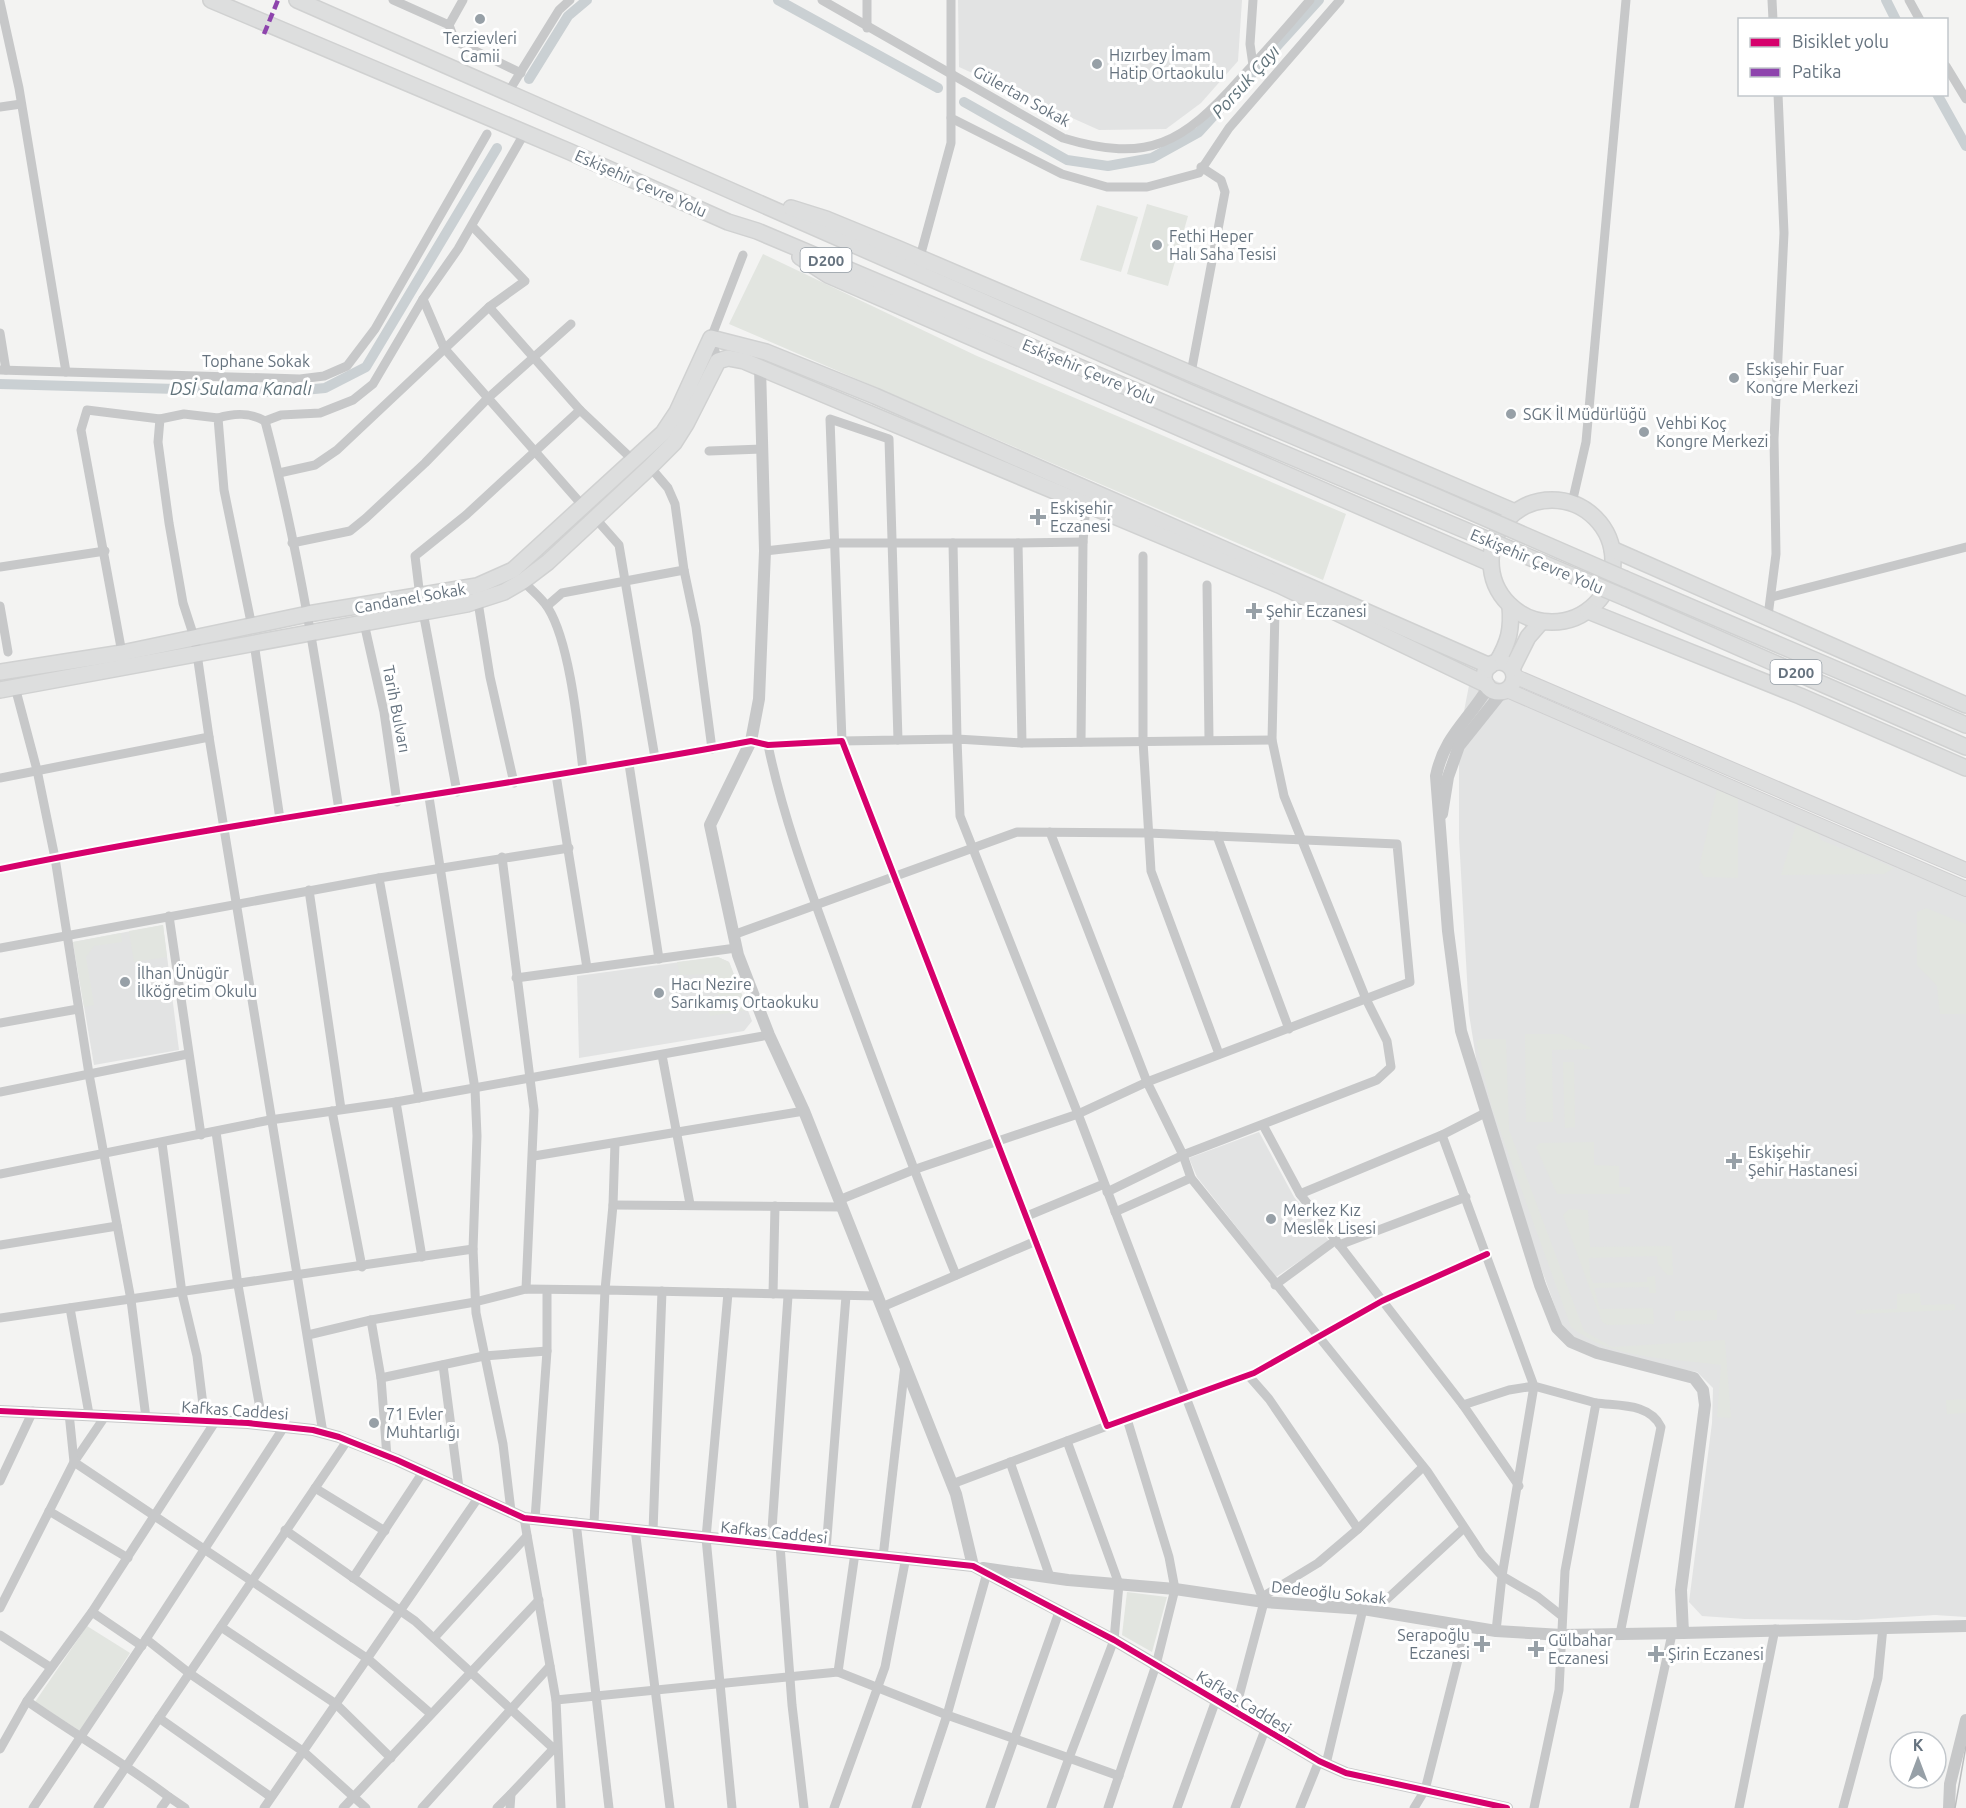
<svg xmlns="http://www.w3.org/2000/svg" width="1966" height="1808" font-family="Ubuntu,sans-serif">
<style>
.built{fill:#e2e3e3}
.green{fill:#e2e5e0}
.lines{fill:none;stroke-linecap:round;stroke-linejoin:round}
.canal{stroke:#cad0d3;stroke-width:10}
.secondary-casing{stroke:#cfcfd0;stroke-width:16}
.primary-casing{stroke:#d0d1d1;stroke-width:18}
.trunk-casing{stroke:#d0d1d1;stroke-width:18}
.minor{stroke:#c7c8c9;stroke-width:9}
.tertiary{stroke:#c7c8c9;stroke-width:12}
.secondary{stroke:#dddede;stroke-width:14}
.primary{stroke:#dddede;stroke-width:15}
.trunk{stroke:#dddede;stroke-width:15}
.tram{stroke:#bdbebf;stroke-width:1.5}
.trunk-bridge-casing{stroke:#d0d1d1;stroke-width:18;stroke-linecap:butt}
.trunk-bridge{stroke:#dddede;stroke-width:15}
.quiet{stroke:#8e44ad;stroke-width:4.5;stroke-dasharray:9 4.5;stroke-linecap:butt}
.cycleway-casing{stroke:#fff;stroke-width:10}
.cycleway{stroke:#d6006c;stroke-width:6}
.poi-dot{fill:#97a0a7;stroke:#fff;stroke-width:2}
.labels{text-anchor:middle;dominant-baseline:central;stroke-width:6;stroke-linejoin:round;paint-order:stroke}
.shield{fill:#fff;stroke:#949da5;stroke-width:1.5}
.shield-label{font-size:15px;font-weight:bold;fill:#66737f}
.poi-label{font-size:16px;fill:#66737f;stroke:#fff;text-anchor:start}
.street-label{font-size:16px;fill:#66737f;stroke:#fff}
.water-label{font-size:18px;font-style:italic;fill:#62747c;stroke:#fff}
</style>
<rect width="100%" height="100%" fill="#f3f3f2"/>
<g class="built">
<polygon points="958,0 1242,0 1238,61 1201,103 1166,129 1099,130 959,67"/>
<polygon points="1472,670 1966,895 1966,1617 1935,1615 1856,1620 1745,1619 1702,1616 1689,1602 1712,1423 1713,1388 1697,1372 1628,1361 1565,1334 1485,1114 1469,1014 1459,838 1459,737"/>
<polygon points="163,925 179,1050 94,1065 73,942"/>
<polygon points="718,957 729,962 752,1021 744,1031 579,1058 577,976"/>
<polygon points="1259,1132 1294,1197 1329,1241 1276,1277 1197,1177 1189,1158"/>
</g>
<g class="green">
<polygon points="1147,204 1188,216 1168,286 1127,274"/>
<polygon points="1097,205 1138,217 1121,272 1080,260"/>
<polygon points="763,254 977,356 1346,514 1323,580 729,324"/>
<polygon points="1717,789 1738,798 1738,878 1704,877 1699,868"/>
<polygon points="1796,825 1818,833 1821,840 1843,849 1849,848 1894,868 1884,874 1781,875"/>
<polygon points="1926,908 1966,924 1966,1014 1940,1014 1937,986 1917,965 1917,912"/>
<polygon points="163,925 167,957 134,962 129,931"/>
<polygon points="121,933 122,942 94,946 86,957 94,1005 84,1007 73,942"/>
<polygon points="718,957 729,962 748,1010 710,1016 707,1002 719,1000 715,974 680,975 677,962"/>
<polygon points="1525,1034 1562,1034 1593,1049 1552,1050 1553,1122 1526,1122"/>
<path d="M1480,1039H1506L1509,1130L1584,1331L1612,1347L1725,1340L1731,1418L1717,1417L1721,1365C1670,1358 1613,1360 1571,1327L1492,1108L1476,1042Z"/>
<polygon points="1563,1062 1574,1062 1575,1127 1565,1128"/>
<polygon points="1594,1142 1594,1165 1619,1166 1619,1187 1630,1187 1630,1194 1557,1194 1536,1147 1540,1143"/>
<polygon points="1569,1209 1588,1210 1590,1247 1672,1246 1673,1275 1667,1275 1658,1264 1657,1256 1589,1258 1590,1275 1593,1283 1647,1282 1647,1277 1655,1276 1656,1293 1649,1293 1649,1287 1594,1288 1600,1309 1653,1308 1654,1324 1607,1325 1602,1322 1563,1215"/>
<polygon points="1920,1293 1921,1305 1955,1304 1955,1310 1856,1314 1856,1310 1897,1309 1897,1294"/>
<polygon points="1717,1310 1717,1320 1675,1321 1675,1311"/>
<polygon points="1966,1399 1966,1413 1947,1414 1946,1400"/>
<polygon points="1127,1592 1167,1597 1152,1652 1122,1635"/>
<polygon points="87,1626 130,1653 80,1731 35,1702"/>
</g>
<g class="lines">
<g class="canal">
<polyline points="778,0 938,88"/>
<polyline points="1886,0 1896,20"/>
<polyline points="529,79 568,16 587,0"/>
<polyline points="1937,94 1966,146"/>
<polyline points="964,102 1067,160 1108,166 1152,158 1199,132 1319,0"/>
<polyline points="0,384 283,392 325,388 366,367 497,148"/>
</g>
<defs>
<g id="secondary">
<polyline points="1514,676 1966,870"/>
<polyline points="1507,690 1966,889"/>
</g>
<g id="primary">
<path d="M1497,662C1509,642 1512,629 1510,606"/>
<circle cx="1499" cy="677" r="15"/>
<polyline points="1512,669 1528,637 1541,622"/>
<polyline points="0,672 122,653 308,614 477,586 513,570 663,433 677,412 711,338 766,352 875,396 1490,666"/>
<polyline points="0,690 467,604 504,592 523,581 548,562 650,467 674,443 686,424 718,361 728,358 744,361 1279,585 1487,685"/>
</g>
<g id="trunk">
<polyline points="211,0 568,151 728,222 757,231 1441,520"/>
<polyline points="297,0 1189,392 1430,494"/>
<polyline points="791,208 826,219 899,249 1515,512"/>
<polyline points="800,257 828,275 1490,563"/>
<circle cx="1552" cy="561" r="61"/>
<polyline points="1612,549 1966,705"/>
<polyline points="1625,579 1966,725"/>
<polyline points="1626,598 1966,747"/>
<polyline points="1588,611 1800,696 1966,768"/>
</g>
</defs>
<use href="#secondary" class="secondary-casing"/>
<use href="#primary" class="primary-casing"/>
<use href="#trunk" class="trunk-casing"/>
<g class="minor">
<polyline points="393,0 449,25 455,41 521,73"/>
<path d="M822,0L1063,138C1149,164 1183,143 1240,79C1264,53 1287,27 1310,0"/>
<polyline points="867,0 867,28"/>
<polyline points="951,0 951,118 1062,174 1107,187 1147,187 1199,173 1229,128 1340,0"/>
<polyline points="1253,0 1250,44 1253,65"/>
<polyline points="1772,0 1773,20"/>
<polyline points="1909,0 1920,20"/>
<polyline points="0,2 19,88 66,372"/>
<polyline points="449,25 463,0"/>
<polyline points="1946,66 1966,99"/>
<polyline points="509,91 559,10 570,0"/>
<polyline points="0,107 21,104"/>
<polyline points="524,134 458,249 423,299 444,348 583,506"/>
<polyline points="920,257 951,143 951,118"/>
<polyline points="0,333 6,370"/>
<polyline points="718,361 711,338 743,255"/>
<polyline points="0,370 300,379 324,376 347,366 375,329 487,134"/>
<polyline points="1191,373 1225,192 1221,180 1201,167"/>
<polyline points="580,410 634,461"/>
<path d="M218,418C234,413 249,412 265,421L281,415L320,413L353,400L373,384L423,299"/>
<polygon points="830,419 889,439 898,740 842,741"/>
<path d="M265,421C299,549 319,680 339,810"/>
<polyline points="709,451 762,449"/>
<polyline points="650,467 668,488 675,504 684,570 696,627 712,749"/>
<polyline points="279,473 315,465 337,450 489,307 525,281 472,226"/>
<polyline points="1572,503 1586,442 1626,0"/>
<polyline points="596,519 619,545 655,758"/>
<polyline points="292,543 350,531 366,518 425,463 488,398 571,324"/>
<polyline points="1018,543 1083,542"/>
<polyline points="765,551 836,543 1018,543 1022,743 957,739 960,816 1078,1114 1264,1602 1235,1711"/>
<polyline points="1143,556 1143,741 1151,871 1219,1054"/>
<polyline points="0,567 105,551"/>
<path d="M523,581C531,590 542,598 548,608C570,643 578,728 583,770"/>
<polyline points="1207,585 1209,740"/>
<polyline points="420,597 415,556 466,515 580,410 489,307"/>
<polyline points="1772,597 1966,547"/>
<polyline points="478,602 490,677 514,783"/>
<polyline points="0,606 8,652"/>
<polyline points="547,606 562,593 684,570"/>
<polyline points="423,612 457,792"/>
<polyline points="1768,616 1776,554 1774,439 1784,233 1778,94"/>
<polyline points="364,623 384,712 397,802"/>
<polyline points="254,643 280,819"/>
<polyline points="122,653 81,430 87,410 160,419"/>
<polyline points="15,687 37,770 55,858 89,1074 131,1300 146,1418"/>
<polyline points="209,737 195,640 183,603 169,523 158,442 160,419 184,414 218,418 224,490 252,627"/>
<polyline points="898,740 957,739 953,543"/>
<polyline points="1081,742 1083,542 1086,505"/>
<polyline points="1022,743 1272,740"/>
<path d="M768,745C785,827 816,904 844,982C880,1080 916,1178 956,1275"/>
<polyline points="629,764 659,959"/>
<polyline points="556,775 587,968"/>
<polyline points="0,778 209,737 323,1433"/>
<polyline points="429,797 475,1089 477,1136 473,1249"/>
<polyline points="1050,832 1147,1082 1183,1155 1377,1080 1391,1067 1387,1041 1366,999 1284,796 1272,740 1275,610"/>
<polyline points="1217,836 1289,1029"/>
<polyline points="502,857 534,1110 526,1289"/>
<path d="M0,869C249,818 501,788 751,741L768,745L842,741L1107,1426L1254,1373L1382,1301L1487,1254"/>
<polyline points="379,878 419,1098"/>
<polyline points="309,890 341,1109"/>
<polyline points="169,916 201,1135"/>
<polyline points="733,935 1017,832 1148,833 1397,844 1410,982 1147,1082 1078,1114 913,1170 839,1200"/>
<polyline points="0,948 379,878 569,848"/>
<polyline points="516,978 736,948"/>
<polyline points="0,1023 78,1009"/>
<polyline points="662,1055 690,1204"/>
<polyline points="0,1092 188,1054"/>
<polyline points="396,1102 422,1257"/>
<polyline points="332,1111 362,1267"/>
<polyline points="1263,1125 1300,1194 1442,1135 1534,1386 1596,1403 1565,1571 1559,1690 1534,1808"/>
<polyline points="216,1132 238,1285 263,1425"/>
<polyline points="1442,1135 1485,1113"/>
<polyline points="162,1143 182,1293 197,1356 205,1421"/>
<polyline points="534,1156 804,1111"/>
<polyline points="0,1174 270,1120 396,1102 769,1035"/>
<polyline points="1107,1192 1183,1155 1191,1178 1427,1471 1482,1554 1502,1576 1496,1631"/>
<polyline points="1300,1194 1463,1405 1519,1486"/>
<polyline points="613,1205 842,1207"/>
<polyline points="1115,1212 1191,1178"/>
<polyline points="1027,1216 1104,1184"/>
<polyline points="0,1245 117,1226"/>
<polyline points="1339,1245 1466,1197"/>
<polyline points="1275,1285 1336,1240"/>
<polyline points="728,1293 706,1538 732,1808"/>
<polyline points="773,1294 775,1206"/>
<polyline points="882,1307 1036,1241"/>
<polyline points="70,1308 89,1414"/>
<polyline points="0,1318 473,1249 476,1313 503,1444 511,1511"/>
<polyline points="308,1335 371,1320"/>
<polyline points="443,1365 459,1488"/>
<polyline points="1248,1375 1269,1399 1358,1529 1318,1563 1262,1597"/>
<polyline points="381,1378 371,1320 475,1302 526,1289 605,1290 613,1205 615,1143"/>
<path d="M1596,1403C1619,1406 1650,1403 1661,1427L1620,1634"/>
<polyline points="1463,1405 1509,1390 1534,1386 1502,1576 1538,1597 1562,1616"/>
<polyline points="106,1415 74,1462 368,1659 431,1714"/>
<polyline points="284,1427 146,1639 189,1673 304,1752 366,1808"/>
<polyline points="1067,1441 1119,1584 1114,1640 1069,1758 1119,1776"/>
<polyline points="387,1457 381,1378 484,1356 547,1351"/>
<polyline points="1010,1462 1050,1577"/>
<polyline points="0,1481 33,1411"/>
<polyline points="952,1484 1107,1426"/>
<polyline points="315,1488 385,1531"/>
<polyline points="49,1511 128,1558"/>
<polyline points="524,1518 556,1700 561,1808"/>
<polyline points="535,1519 547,1351 547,1291"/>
<polyline points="576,1522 609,1808"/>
<polyline points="594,1523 605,1290 878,1296"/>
<polyline points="635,1529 670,1808"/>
<polyline points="1358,1529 1423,1467"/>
<polyline points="285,1530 415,1621 553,1748"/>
<polyline points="653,1531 662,1291"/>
<polyline points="771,1544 788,1296"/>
<polyline points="780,1545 792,1705 804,1808"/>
<polyline points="826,1550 846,1296"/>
<polyline points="883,1557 905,1365"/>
<polyline points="987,1573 947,1715 1069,1758 1051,1808"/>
<polyline points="353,1578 423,1472"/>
<polyline points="0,1608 74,1462 69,1413"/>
<polyline points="1374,1611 1464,1528"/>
<polyline points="92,1612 142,1646"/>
<polyline points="221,1627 336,1704 391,1758"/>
<polyline points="0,1635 50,1667"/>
<polyline points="434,1638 527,1536"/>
<polyline points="838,1672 947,1715 916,1808"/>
<polyline points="556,1700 838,1672 855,1553"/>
<polyline points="159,1718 271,1797"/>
<polyline points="0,1749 27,1701"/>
<polyline points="1326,1764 1363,1609"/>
<path d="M169,1797C123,1762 74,1734 27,1701L92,1612L215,1422"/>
<polyline points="33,1808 146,1639"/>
<polyline points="98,1808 347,1441"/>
<polyline points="161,1808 169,1797 185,1808"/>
<polyline points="264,1808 478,1498"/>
<polyline points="343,1808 539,1600"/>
<polyline points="422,1808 550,1666"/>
<polyline points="497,1808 511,1794"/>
<polyline points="510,1808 511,1794 557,1745"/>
<polyline points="834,1808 885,1667 906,1557"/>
<polyline points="990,1808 1059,1612"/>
<polyline points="1108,1808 1156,1665 1175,1589 1169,1557 1127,1419"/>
<polyline points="1177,1808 1216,1700"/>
<polyline points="1235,1808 1265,1730"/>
<polyline points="1300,1808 1319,1761"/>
<polyline points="1414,1808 1425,1790 1466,1628"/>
<polyline points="1634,1808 1672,1634"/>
<polyline points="1739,1808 1775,1629"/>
<polyline points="1843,1808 1878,1678 1883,1627"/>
</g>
<g class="tertiary">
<polyline points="760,367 765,551 759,699 751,741 710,825 738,955 769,1035 804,1111 956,1494 973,1566"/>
<path d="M1489,686C1469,720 1444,736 1436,776L1448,931L1461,1031L1540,1285L1557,1328L1571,1342L1597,1353L1694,1378L1703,1390L1705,1405L1681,1590L1683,1633L1966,1626"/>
<polyline points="1442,814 1448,777 1459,746 1503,691"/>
<polyline points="0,1411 248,1423 313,1430 339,1437 397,1460 524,1518 973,1566 1114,1640 1319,1761 1346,1773 1507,1808"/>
<polyline points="983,1568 1068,1580 1175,1589 1264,1602 1363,1609 1496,1631 1562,1635 1683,1633"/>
<polyline points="1949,1808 1950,1784 1966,1720"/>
</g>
<use href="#secondary" class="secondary"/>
<use href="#primary" class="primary"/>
<use href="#trunk" class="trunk"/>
<polyline class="tram" points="1955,1808 1966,1746"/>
<defs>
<g id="trunk-bridge">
<polyline points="1430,494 1625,579"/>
<polyline points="1441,520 1626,598"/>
</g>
</defs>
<use href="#trunk-bridge" class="trunk-bridge-casing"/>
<use href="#trunk-bridge" class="trunk-bridge"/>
<polyline class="quiet" points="264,34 278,0"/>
<defs>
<g id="cycleway">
<path d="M0,869C249,818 501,788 751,741L768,745L842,741L1107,1426L1254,1373L1382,1301L1487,1254"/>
<polyline points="0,1411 248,1423 313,1430 339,1437 397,1460 524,1518 973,1566 1114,1640 1319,1761 1346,1773 1507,1808"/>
</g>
</defs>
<use href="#cycleway" class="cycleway-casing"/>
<use href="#cycleway" class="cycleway"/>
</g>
<g class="poi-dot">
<circle cx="480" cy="19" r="6"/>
<circle cx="1097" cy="64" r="6"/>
<circle cx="1157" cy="245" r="6"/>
<circle cx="1734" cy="378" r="6"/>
<circle cx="1511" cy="414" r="6"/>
<circle cx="1644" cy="432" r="6"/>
<path d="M1035 508h6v6h6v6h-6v6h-6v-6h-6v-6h6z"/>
<path d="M1251 602h6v6h6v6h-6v6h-6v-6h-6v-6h6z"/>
<circle cx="125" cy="982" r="6"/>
<circle cx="659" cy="993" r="6"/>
<path d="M1731 1152h6v6h6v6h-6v6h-6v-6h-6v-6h6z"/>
<circle cx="1271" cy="1219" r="6"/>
<circle cx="374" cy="1423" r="6"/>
<path d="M1479 1635h6v6h6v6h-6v6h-6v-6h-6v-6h6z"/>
<path d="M1533 1640h6v6h6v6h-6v6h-6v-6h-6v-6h6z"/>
<path d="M1653 1645h6v6h6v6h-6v6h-6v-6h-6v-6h6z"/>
</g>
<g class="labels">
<g class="shield">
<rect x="800.5" y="248" width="51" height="24" rx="4.5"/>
<rect x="1770.5" y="660" width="51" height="24" rx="4.5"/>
</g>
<g class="shield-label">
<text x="826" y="260">D200</text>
<text x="1796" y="672">D200</text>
</g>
<g class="poi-label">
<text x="480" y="38" text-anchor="middle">Terzievleri<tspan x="480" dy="18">Camii</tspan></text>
<text x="1109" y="55">Hızırbey İmam<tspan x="1109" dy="18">Hatip Ortaokulu</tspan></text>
<text x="1169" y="236">Fethi Heper<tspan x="1169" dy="18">Halı Saha Tesisi</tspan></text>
<text x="1746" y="369">Eskişehir Fuar<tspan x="1746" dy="18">Kongre Merkezi</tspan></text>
<text x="1523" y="414">SGK İl Müdürlüğü</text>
<text x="1656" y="423">Vehbi Koç<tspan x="1656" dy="18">Kongre Merkezi</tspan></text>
<text x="1050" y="508">Eskişehir<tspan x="1050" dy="18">Eczanesi</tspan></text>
<text x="1266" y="611">Şehir Eczanesi</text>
<text x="137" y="973">İlhan Ünügür<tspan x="137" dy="18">İlköğretim Okulu</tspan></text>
<text x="671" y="984">Hacı Nezire<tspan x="671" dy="18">Sarıkamış Ortaokuku</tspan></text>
<text x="1748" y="1152">Eskişehir<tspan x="1748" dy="18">Şehir Hastanesi</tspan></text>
<text x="1283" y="1210">Merkez Kız<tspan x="1283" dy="18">Meslek Lisesi</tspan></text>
<text x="386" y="1414">71 Evler<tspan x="386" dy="18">Muhtarlığı</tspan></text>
<text x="1470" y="1635" text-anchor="end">Serapoğlu<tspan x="1470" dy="18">Eczanesi</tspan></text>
<text x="1548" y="1640">Gülbahar<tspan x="1548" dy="18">Eczanesi</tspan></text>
<text x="1668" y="1654">Şirin Eczanesi</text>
</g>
<g class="street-label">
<text transform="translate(1022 96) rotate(29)">Gülertan Sokak</text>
<text transform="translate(641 183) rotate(24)">Eskişehir Çevre Yolu</text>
<text x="256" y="361">Tophane Sokak</text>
<text transform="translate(1089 371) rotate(23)">Eskişehir Çevre Yolu</text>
<text transform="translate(1537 561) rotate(23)">Eskişehir Çevre Yolu</text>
<text transform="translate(410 598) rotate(-10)">Candanel Sokak</text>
<text transform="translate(397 709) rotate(79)">Tarih Bulvarı</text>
<text transform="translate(235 1410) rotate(4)">Kafkas Caddesi</text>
<text transform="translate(774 1532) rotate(6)">Kafkas Caddesi</text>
<text transform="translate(1329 1592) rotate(6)">Dedeoğlu Sokak</text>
<text transform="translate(1244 1702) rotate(31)">Kafkas Caddesi</text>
</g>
<g class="water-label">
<text transform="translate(1245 81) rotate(-48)">Porsuk Çayı</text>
<text x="241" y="388">DSİ Sulama Kanalı</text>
</g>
</g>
<rect x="1738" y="18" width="210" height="78" fill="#ffffff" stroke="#c2c7cc" stroke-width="1.5"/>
<rect x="1750" y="38" width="30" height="9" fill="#d6006c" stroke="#c2c7cc" stroke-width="1.5"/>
<text x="1792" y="48" font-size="18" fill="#66737f">Bisiklet yolu</text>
<rect x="1750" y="68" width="30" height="9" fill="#8e44ad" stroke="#c2c7cc" stroke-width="1.5"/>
<text x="1792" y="78" font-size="18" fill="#66737f">Patika</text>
<g transform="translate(1918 1760)"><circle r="28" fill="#ffffff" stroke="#c2c7cc" stroke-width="1.5"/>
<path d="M0-4.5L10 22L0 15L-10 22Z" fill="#97a0a7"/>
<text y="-9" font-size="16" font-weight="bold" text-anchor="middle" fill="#66737f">K</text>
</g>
</svg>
